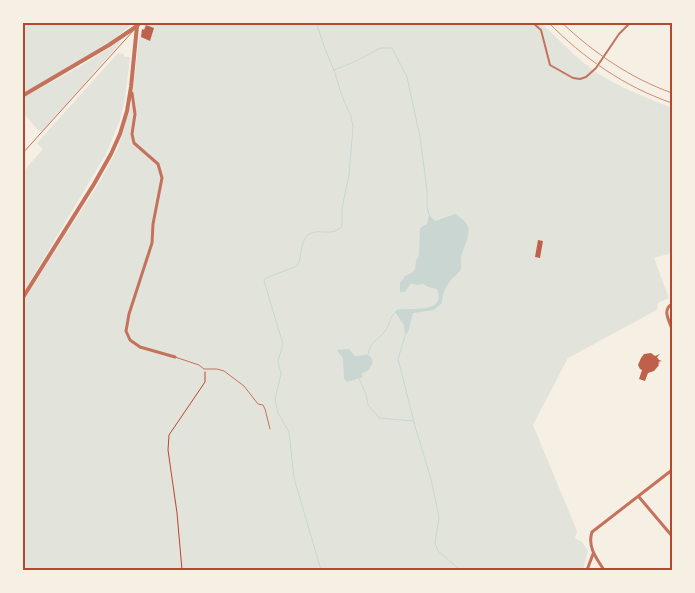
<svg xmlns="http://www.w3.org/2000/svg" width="695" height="593" font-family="'IBM Plex Sans',sans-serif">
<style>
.green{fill:#e2e4dc}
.water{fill:#c9d6d2}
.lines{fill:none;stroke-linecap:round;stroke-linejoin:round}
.stream{stroke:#c9d6d2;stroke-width:1}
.building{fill:#bf614a}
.path{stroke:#b5482f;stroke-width:1}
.service{stroke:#c5725c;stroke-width:1}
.pedestrian{stroke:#c5725c;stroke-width:2}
.minor{stroke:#c5725c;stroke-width:3}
.tertiary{stroke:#c5725c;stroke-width:4}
.rail{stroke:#cf8b77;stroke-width:1}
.neatline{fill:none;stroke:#b5482f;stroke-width:2}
</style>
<rect width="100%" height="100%" fill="#f6efe4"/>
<g class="green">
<polygon points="126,22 130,26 108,44 23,93 23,23"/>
<path d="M145,23H541C561,41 579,62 602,76C624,89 649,99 672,108V253L654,258L669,298L658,303L657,310L568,358L533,425L577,531L575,538L582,542L588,551L583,570H23L22,303L99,183L118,148L132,102L139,37Z"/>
<polygon points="120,41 121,42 42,132 39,131 23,113 22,98 81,66"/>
<polygon points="118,53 124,54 124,57 130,57 125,99 120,120 106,154 23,293 23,172 43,149 37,143"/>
</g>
<g class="water">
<path d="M455,214C476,227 468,234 462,254C460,259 462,265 461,269C458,274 453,277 450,281C445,288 442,295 442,303L434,310L413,313L408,332L405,335L404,325L395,312L396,310C407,307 448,315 437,289L428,287L423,284L417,285L411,283L405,292H400V283L405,276L413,272L415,269L416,261L419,255L420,228L427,224L429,215L435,221Z"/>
<path d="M349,349L355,356C364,357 369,350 373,362L369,370L361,374L363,377L347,382L344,379L343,358L337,350Z"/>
</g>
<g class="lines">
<g class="stream">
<path d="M316,22L325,49L334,70L342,96L351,116L353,127L349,175L342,208V226C332,238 318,227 308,235C299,243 303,257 297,266L266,278L264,281L283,344L278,361L281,374L275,399L278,413L289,432L294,478L321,570"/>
<polyline points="334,70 356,61 380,48 392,48 407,77 420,137 427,190 427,208 430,217"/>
<polyline points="405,336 398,359 415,426 431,479 439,517 435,543 438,551 460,570"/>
<path d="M368,354C371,340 378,341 385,331C390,325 389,317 395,313"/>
<polyline points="359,378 366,394 368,405 379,418 413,421"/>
</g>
</g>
<g class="building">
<polygon points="146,25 154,28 150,41 141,37 142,29 144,30"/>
<polygon points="538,240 543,241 540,258 535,257"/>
<polygon points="651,353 655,356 660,354 657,357 659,360 662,361 658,362 660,363 658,364 659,365 654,371 648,373 645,381 639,379 642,370 640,369 638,365 641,358 644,354"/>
</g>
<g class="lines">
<polyline class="path" points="182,570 177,513 168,450 169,435 205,382 205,372"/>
<g class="service">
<polyline points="22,154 134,30"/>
<polyline points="175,357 199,365 204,369 217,369 224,371 244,386 258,404 263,405 265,409 270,429"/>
</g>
<polyline class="pedestrian" points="533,23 541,30 550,65 573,78 580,79 586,77 596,68 619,34 631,22"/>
<g class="minor">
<polyline points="132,93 135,114 132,134 134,143 158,164 162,178 153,224 152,243 129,314 126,331 130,340 140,347 175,357"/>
<path d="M672,304C662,310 669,320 672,329"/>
<polyline points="639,497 672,536"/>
<polyline points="587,570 593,554"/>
<path d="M604,570C597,559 587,547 592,532L672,470"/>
</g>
<g class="tertiary">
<polyline points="22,96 109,45 137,26"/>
<polyline points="22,299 94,184 111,154 120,134 127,111 131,87 137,26 140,22"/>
</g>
<g class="rail">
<path d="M548,22C583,58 625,87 672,103"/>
<path d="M561,22C594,53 630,78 672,93"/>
</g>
</g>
<rect width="695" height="593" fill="none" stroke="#f6efe4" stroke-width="48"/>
<rect x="24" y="24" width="647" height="545" class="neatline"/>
</svg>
